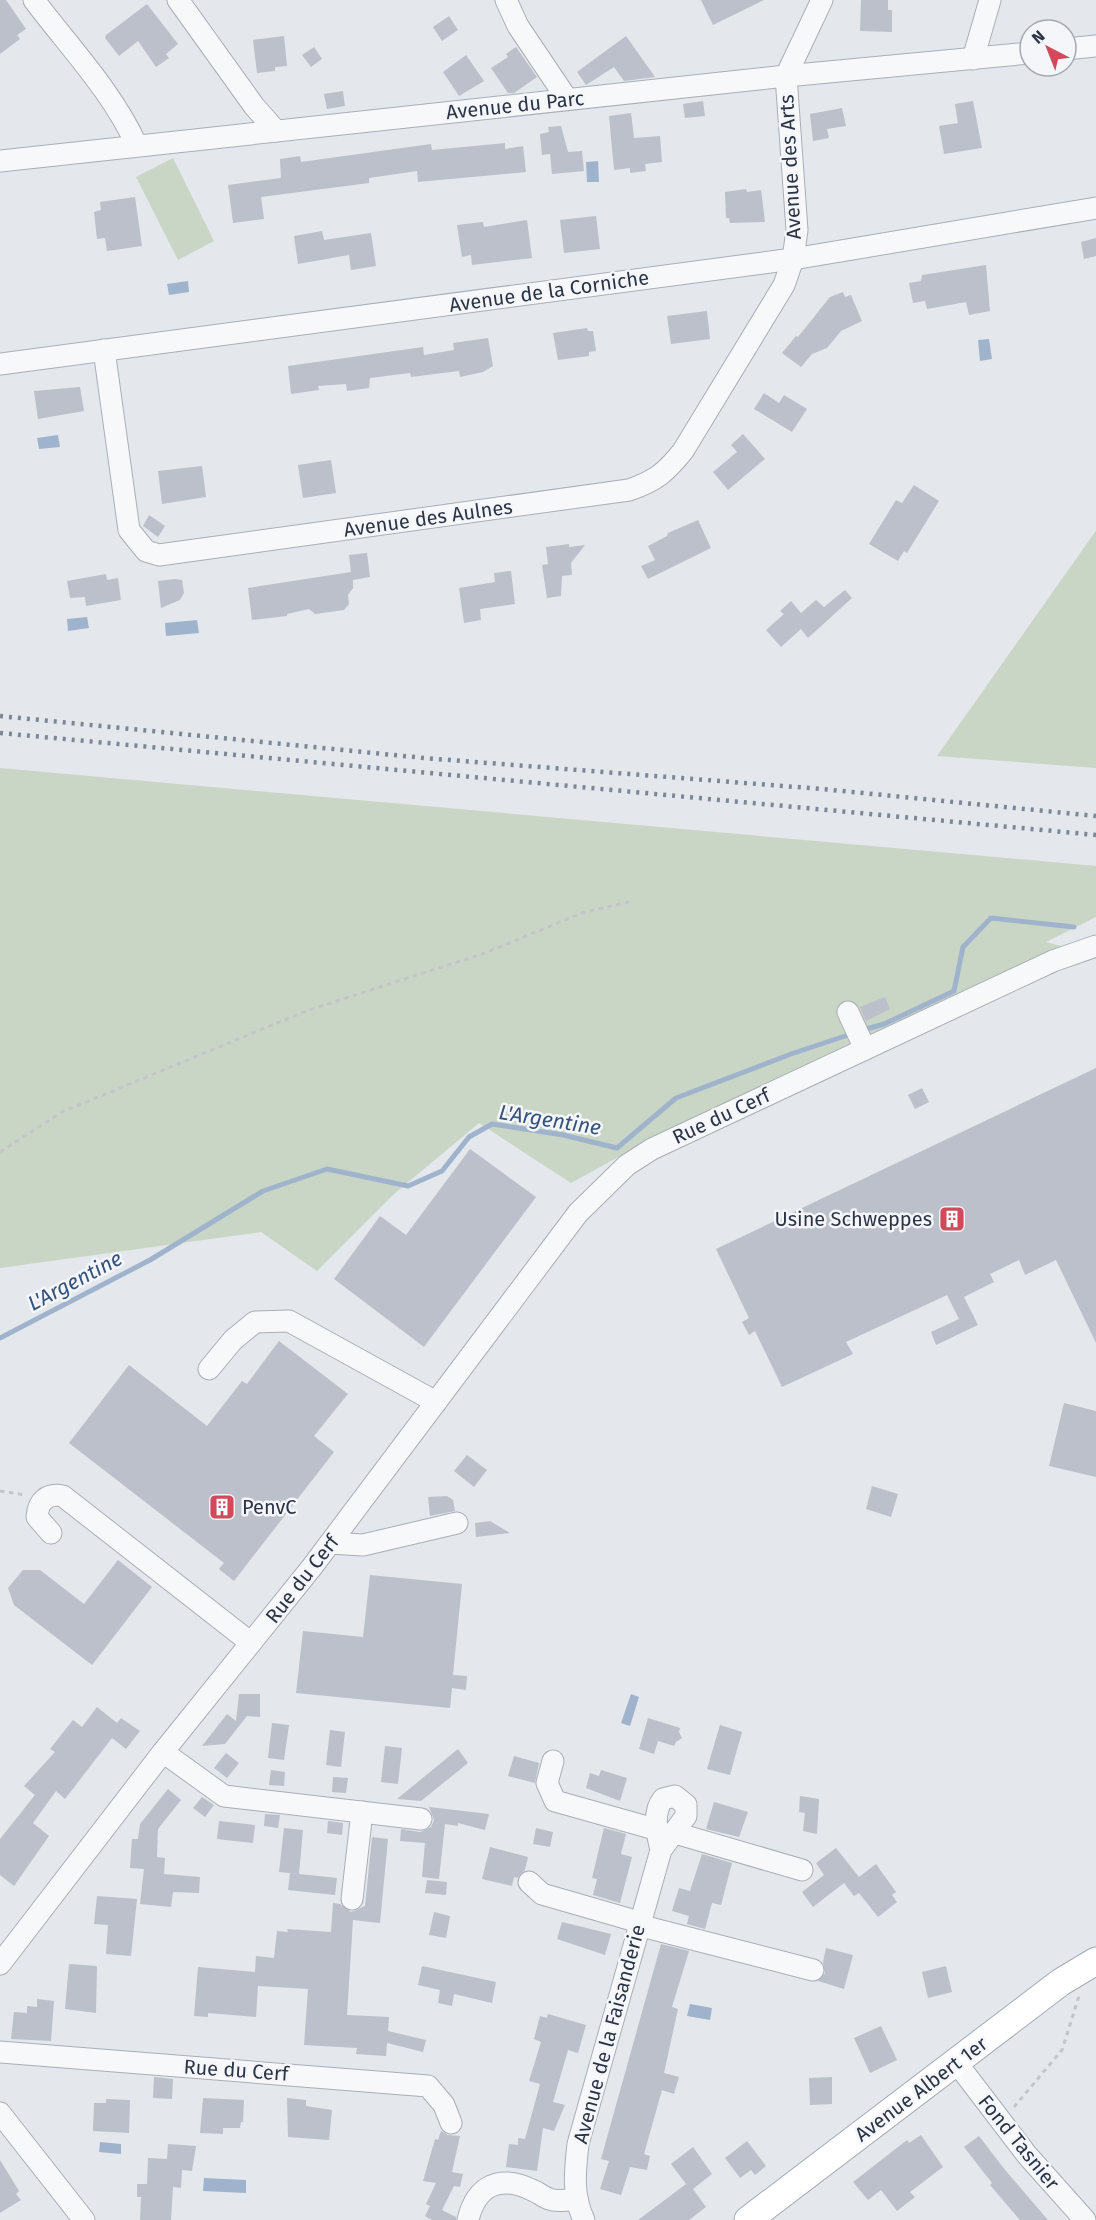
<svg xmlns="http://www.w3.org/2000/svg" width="1096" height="2220" font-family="'Fira Sans',sans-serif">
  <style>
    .green { fill: #c9d6c5 }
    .water { fill: #9fb4cc }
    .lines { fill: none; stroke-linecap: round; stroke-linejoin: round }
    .stream { stroke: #9fb4cc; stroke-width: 5 }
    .building { fill: #bbc0ca }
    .minor-casing { stroke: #a9aeb7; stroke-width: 23 }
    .major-casing { stroke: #a3abb8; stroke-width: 29 }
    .path { stroke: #c2c5cb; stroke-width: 3; stroke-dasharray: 4.5 4.5; stroke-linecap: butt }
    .minor { stroke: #f7f8fa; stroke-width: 21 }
    .major { stroke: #fff; stroke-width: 27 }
    .rail { stroke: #7d8696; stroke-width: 4.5; stroke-dasharray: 3 6; stroke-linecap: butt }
    .labels { text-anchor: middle; stroke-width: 5; stroke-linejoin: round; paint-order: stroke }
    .street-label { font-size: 20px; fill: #2b3445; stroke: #f4f6f9 }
    .poi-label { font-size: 20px; fill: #2b3445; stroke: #f4f6f9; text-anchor: end }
    .water-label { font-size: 21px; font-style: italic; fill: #34527a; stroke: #f4f6f9 }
  </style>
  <rect width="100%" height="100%" fill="#e4e7ec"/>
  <g class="green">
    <path d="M173,158L214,241L178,260L136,177Z"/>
    <path d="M1096,531V768L937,756L1095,532Z"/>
    <path d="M0,768L1096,866V917L1046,942L1068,948L679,1130L669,1129L571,1183L479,1123L394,1194L317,1271L261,1232L0,1268Z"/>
  </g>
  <g class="water">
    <path d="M598,161L599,182H587L586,162Z"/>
    <path d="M188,281L189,292L169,295L167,284Z"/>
    <path d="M989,339L992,359L980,361L978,340Z"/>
    <path d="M58,435L60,447L39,449L37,438Z"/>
    <path d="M87,617L89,628L68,631L67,619Z"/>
    <path d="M197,620L199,633L166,636L165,623Z"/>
    <path d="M631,1694L639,1697L630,1726L621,1723Z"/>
    <path d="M690,2004L712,2008L710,2020L687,2016Z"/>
    <path d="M100,2142L121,2144V2154L99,2152Z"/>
    <path d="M204,2178L246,2180V2193L203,2191Z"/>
  </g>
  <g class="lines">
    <g class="stream">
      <path d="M863,1030L884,1024L954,991L963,947L991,918L1074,927"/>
      <path d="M0,1338L150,1260L263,1191L327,1169L408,1186L442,1171L469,1137L492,1124L563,1135L617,1148L676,1098L791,1054L854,1033"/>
    </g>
  </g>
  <g class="building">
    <path d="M0,0H6L26,29L17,35L20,39L0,54Z"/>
    <path d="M701,0H764L713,25Z"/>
    <path d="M861,0H888V10H892V32L860,31Z"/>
    <path d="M147,4L178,44L166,54L169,58L156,67L138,41L119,56L105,38L106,35Z"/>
    <path d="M449,16L458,30L442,41L433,27Z"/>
    <path d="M284,36L287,66L275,67V71L257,73L253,40Z"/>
    <path d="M626,36L655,77L624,81L614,67L586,85L577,72Z"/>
    <path d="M314,47L322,59L311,67L302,55Z"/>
    <path d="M516,47L537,77L514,93H508L491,68L508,57L506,54Z"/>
    <path d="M466,55L484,81L459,96L443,72Z"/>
    <path d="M343,91L345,106L327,109L324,94Z"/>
    <path d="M703,101L705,116L685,118L683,104Z"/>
    <path d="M973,101L982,148L944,154L939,126L958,123L955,104Z"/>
    <path d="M842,108L846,126L827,129L829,138L813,141L810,114Z"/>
    <path d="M631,113L634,138L660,136L662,162L645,164L646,171L630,173V168L614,170L609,116Z"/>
    <path d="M561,126L568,152L582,151L584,171L552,174L550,154L542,155L540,134L549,132L548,127Z"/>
    <path d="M505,143V149L523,146L526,172L418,182L417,171L369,178V183L261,197L264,219L233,223L228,185L281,178L280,159L300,156L301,162L431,144L432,150Z"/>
    <path d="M746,189L747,192L761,190L765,222L730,223L729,218H726L725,192Z"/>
    <path d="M135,197L142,246L107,251L105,238L97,239L94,212L101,210L100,202Z"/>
    <path d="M596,216L600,249L564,253L560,220Z"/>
    <path d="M527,220L532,258L472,265L471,255L462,257L457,225L483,222L484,227Z"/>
    <path d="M322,231L324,240L371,233L376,266L351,270L349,255L298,264L294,236Z"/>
    <path d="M1096,238V256L1084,259L1081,242Z"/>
    <path d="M986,265L990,311L969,315L966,302L927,309L925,301L913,303L909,283L921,281L922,275Z"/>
    <path d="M843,292L845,297L851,295L862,321L841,331L827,348L812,354L801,367L782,353L796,336L798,337L830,297Z"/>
    <path d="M707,311L710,339L671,344L667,316Z"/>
    <path d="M587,328L588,331H593L596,351L589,352V356L558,360L553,333Z"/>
    <path d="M488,338L493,366L483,372L460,377L459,371L411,377L410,373L370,378L369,388L347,391L346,384L318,386L319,390L291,394L288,366L423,347L424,355L454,350L453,343Z"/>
    <path d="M80,387L84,411L38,419L34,391Z"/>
    <path d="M764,393L779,403L784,395L807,409L792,432L754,409Z"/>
    <path d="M743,434L765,459L728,490L713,472L737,452L731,445Z"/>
    <path d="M331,460L336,493L303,498L298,465Z"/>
    <path d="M202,466L206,497L162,504L158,471Z"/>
    <path d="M914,485L939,501L907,553L904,551L898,561L869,544L896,500L902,503Z"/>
    <path d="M149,515L165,526L158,537L143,526Z"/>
    <path d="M698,520L711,548L648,579L641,566L655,560L648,546L667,536L668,533Z"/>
    <path d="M569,544V547L585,545L571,563L572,575L562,576L561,596L547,598L542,565L548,564L546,547Z"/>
    <path d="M367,553L370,577L353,580V588L348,595L349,604L344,610L315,614L309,609L287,614V616L252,620L248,588L351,572L349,555Z"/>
    <path d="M511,571L515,604L480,609L481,620L464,623L459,588L495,582L494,573Z"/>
    <path d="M106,574L107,580L118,578L121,600L86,606L85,597L70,598L67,581Z"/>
    <path d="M175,579L182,580L184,593L180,600L161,608L158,581Z"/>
    <path d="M845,590L852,598L808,638L801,629L781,647L766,630L784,614L780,611L791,601L801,613L816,600L824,607Z"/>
    <path d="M885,997L890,1009L866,1021L860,1007Z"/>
    <path d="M1096,1068V1343L1056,1260L1025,1275L1019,1260L990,1274L994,1282L964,1297L978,1325L936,1345L931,1332L959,1319L947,1295L846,1342L853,1354L782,1387L755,1331L749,1335L742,1322L749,1318L716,1249Z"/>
    <path d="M922,1088L929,1102L915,1109L908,1095Z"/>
    <path d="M470,1149L536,1197L424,1347L334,1279L380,1216L406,1235Z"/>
    <path d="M279,1341L348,1394L314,1436L334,1452L234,1581L219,1569L224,1563L69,1443L129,1365L207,1426L242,1381L247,1384Z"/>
    <path d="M1064,1403L1096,1411V1477L1049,1466Z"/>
    <path d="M467,1455L487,1470L474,1487L454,1471Z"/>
    <path d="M872,1486L898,1494L891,1517L866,1509Z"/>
    <path d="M447,1496L453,1500L455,1511L430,1516L428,1497Z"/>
    <path d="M490,1521L510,1533L476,1537L475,1523Z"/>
    <path d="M118,1560L152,1587L92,1665L14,1605L8,1588L23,1570H40L84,1604Z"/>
    <path d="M370,1575L462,1584L453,1675L467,1676L466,1690L452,1688L450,1708L296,1693L303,1631L363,1637Z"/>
    <path d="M239,1694H260V1717L247,1716L225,1744L202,1746L227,1714L236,1721Z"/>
    <path d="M97,1707L117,1723L121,1718L140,1731L126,1749L112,1738L65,1799L56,1791L33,1823L49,1836L14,1886L0,1875V1839L35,1795L24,1786L55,1752L50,1749L73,1720L82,1727Z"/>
    <path d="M648,1718L680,1728L679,1732L682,1738L676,1742L674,1746L658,1741L654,1754L639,1749Z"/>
    <path d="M272,1723L289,1725L284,1760L268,1758Z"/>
    <path d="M720,1725L742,1732L730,1775L707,1769Z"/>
    <path d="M330,1730L345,1732L341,1767L326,1765Z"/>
    <path d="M385,1746L402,1748L398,1784L381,1782Z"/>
    <path d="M458,1749L468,1763L421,1801L397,1799Z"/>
    <path d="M226,1753L239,1763L227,1778L214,1768Z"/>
    <path d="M514,1756L539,1763L535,1783L508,1776Z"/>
    <path d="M271,1770L285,1772L284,1786L269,1785Z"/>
    <path d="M601,1770L627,1778L620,1801L586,1788L590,1773L599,1776Z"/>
    <path d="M333,1777L348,1778L346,1793L332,1792Z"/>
    <path d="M168,1789L181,1800L158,1829L157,1857L165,1858L164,1874L200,1877L199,1893L173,1892L171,1907L140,1904L144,1869L130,1868L132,1839H138L140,1824Z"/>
    <path d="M800,1796L819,1799L817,1834L803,1831L805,1813L799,1812Z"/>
    <path d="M202,1797L214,1805L205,1817L193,1808Z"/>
    <path d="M714,1802L748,1812L739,1837L706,1829Z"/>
    <path d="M429,1807L489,1814L485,1830L458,1823V1826L445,1824L439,1879L422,1877L425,1843L400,1841L401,1829L420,1832L431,1827L434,1820Z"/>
    <path d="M265,1814L280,1815L278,1828L264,1826Z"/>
    <path d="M219,1821L255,1825L253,1843L217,1839Z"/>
    <path d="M328,1821L343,1823L342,1835L327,1833Z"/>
    <path d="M284,1828L303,1830L299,1874L279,1872Z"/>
    <path d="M536,1828L553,1832L550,1847L533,1844Z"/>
    <path d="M604,1828L626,1834L621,1854L632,1857L620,1903L593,1895L597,1879L592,1878Z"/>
    <path d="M372,1837L388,1839L380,1923L353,1920L347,2015L389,2017L388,2031L426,2040L423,2052L387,2043L386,2056L356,2054L357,2048L304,2045L308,1989L258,1986L256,2017L208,2013V2017L194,2016L198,1967L255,1972L256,1956L274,1958L277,1931L288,1932L287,1929L331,1932L333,1903L340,1904L351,1912L365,1906Z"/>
    <path d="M490,1847L528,1857L525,1870L517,1878L514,1877L512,1886L482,1879Z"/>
    <path d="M836,1848L859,1877L876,1864L896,1892L892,1895L897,1902L878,1917L859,1893L854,1896L844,1883L813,1907L802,1892L824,1875L816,1863Z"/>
    <path d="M702,1854L732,1863L721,1905L712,1903L705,1929L687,1924L689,1916L672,1911L679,1888L690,1891Z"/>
    <path d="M290,1873L337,1878L335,1895L288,1890Z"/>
    <path d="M427,1880L447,1882L446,1895L425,1893Z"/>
    <path d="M97,1896L137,1899L131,1956L106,1954L108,1925L94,1924Z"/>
    <path d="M434,1912L450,1916L446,1938L429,1935Z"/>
    <path d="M562,1922L611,1934L605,1955L557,1939Z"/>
    <path d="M661,1944L689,1951L672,2007L678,2009L664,2073L679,2077L674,2094L662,2090L644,2154L650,2156L647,2170L630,2167L621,2195L600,2189L609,2161L601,2159Z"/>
    <path d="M826,1948L853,1955L844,1989L818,1981L825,1973L823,1962Z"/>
    <path d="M69,1964L97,1966L96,2013L65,2009Z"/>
    <path d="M422,1966L496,1982L492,2003L454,1994L452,2006L438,2003L440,1990L418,1985Z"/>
    <path d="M946,1966L952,1992L928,1998L922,1972Z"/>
    <path d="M37,1999L54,2001L51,2041L11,2039L14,2012L27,2013V2006L37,2007Z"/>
    <path d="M548,2014L586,2025L578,2053L568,2050L553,2102L565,2105L554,2131L543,2128L537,2171L506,2167L509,2144L518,2145V2138L525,2139L540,2084L529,2081L541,2042L534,2039L540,2016L547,2018Z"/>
    <path d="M881,2026L897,2060L870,2073L854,2038Z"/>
    <path d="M154,2077L173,2079L172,2099L153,2098Z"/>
    <path d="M832,2077V2104L810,2105L809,2078Z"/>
    <path d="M203,2098L244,2100L243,2122H241L240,2128H223V2134L200,2133Z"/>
    <path d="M287,2098L306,2100V2106L332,2110L329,2140L288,2137Z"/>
    <path d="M106,2099L130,2100L129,2133L93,2131L94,2103H106Z"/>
    <path d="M441,2131L448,2135L460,2136L452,2172L463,2174L460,2187L454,2186L442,2210L456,2217V2220H432L425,2216L430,2206L426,2204L436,2183L423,2181L435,2139L438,2140Z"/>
    <path d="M921,2135L943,2167L910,2192L915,2197L897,2211L881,2190L868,2200L853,2182L907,2140L909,2143Z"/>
    <path d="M979,2136L1005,2170L1048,2220H1020L990,2185L992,2183L964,2147Z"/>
    <path d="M747,2141L766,2166L755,2175L751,2170L740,2178L725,2158Z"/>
    <path d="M168,2144L196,2146L192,2171L182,2170L181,2188L173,2187L171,2220H140L141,2197H137V2184H147L148,2158L167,2159Z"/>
    <path d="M693,2147L712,2174L693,2189L706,2207L689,2220H638L686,2184L671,2164Z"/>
    <path d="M0,2160L19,2191L16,2194L21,2200L0,2213Z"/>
  </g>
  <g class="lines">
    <defs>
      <g id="minor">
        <path d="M34,0C70,48 112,91 137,146"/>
        <path d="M178,0L254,106L276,131"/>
        <path d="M506,0L518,26L567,99"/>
        <path d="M1066,49L1096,46"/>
        <path d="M973,59L990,0"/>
        <path d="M0,161L786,76L1030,53"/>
        <path d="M104,350L129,530L146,551L159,555L629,490C656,481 666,472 683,451L784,285L793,259L797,230L786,76L822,0"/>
        <path d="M0,364L793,259L1096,208"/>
        <path d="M848,1012L865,1049"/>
        <path d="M209,1369L233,1340L255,1322L289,1321L436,1402"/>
        <path d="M51,1533L37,1517C38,1501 47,1493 63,1496L251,1643"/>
        <path d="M330,1543L363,1545L457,1523"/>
        <path d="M163,1752L224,1796L421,1819"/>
        <path d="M553,1761L547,1783L555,1801L658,1830"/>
        <path d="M675,1833L802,1870"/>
        <path d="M529,1882L542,1894L639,1922"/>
        <path d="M352,1899L362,1812"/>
        <path d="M638,1925L813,1970"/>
        <path d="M0,1964L163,1752L312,1567L578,1213L627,1165L652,1149L1053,961L1096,946"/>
        <path d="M0,2052L428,2086L444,2105L451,2123"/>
        <path d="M956,2062L1027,2155L1085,2220"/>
        <path d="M0,2113L84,2220"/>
        <path d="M468,2220C476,2186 499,2174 532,2190C538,2192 543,2197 549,2199C557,2202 568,2200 577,2199"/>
        <path d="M584,2220C572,2195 575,2171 578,2144L661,1850L686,1816V1805L675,1796L663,1799C652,1813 657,1834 661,1850"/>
      </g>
      <path id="major" d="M748,2220L1061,1982L1096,1961"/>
    </defs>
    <use href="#minor" class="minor-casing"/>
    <use href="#major" class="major-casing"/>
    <g class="path">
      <path d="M0,1152L62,1112L306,1011L485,953L582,913L632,901"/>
      <path d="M0,1491L26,1495"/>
      <path d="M1014,2107L1062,2050L1079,1996"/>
    </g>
    <use href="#minor" class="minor"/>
    <use href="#major" class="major"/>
    <g class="rail">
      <path d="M0,716L424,758L822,789L1096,816"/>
      <path d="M0,733L1096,835"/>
    </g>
  </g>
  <defs>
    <symbol id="building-square" viewBox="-11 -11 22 22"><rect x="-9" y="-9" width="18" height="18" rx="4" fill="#d1495b" stroke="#f4f6f9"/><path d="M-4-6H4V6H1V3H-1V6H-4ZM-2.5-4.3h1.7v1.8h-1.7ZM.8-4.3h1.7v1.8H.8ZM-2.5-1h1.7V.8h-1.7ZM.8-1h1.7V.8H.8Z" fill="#fff"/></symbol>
  </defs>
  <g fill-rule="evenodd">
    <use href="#building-square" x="937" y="1204" width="30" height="30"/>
    <use href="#building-square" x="207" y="1492" width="30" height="30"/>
  </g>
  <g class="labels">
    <g class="street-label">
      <text transform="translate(515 105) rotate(-6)" y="7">Avenue du Parc</text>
      <text transform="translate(790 167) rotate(-93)" y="7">Avenue des Arts</text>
      <text transform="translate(549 291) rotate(-8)" y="7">Avenue de la Corniche</text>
      <text transform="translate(428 518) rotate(-8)" y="7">Avenue des Aulnes</text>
      <text transform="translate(721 1116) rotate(-25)" y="7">Rue du Cerf</text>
      <text transform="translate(302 1579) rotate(-52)" y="7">Rue du Cerf</text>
      <text transform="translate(609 2034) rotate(-75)" y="7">Avenue de la Faisanderie</text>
      <text transform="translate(236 2070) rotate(4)" y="7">Rue du Cerf</text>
      <text transform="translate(921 2089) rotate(-37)" y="7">Avenue Albert 1er</text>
      <text transform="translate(1019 2142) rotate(51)" y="7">Fond Tasnier</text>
    </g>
    <g class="poi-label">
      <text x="932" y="1226">Usine Schweppes</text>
      <text x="242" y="1514" text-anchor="start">PenvC</text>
    </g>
    <g class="water-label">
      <text transform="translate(550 1120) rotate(9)" y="7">L'Argentine</text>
      <text transform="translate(75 1281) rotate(-28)" y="7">L'Argentine</text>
    </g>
  </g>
  <g transform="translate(1048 48) rotate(318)"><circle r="28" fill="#f4f6f9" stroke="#a4a8b1" stroke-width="1.5"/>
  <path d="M0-4.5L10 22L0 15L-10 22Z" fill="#d1495b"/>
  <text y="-9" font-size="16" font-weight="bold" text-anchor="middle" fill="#2b3445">N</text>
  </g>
</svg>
